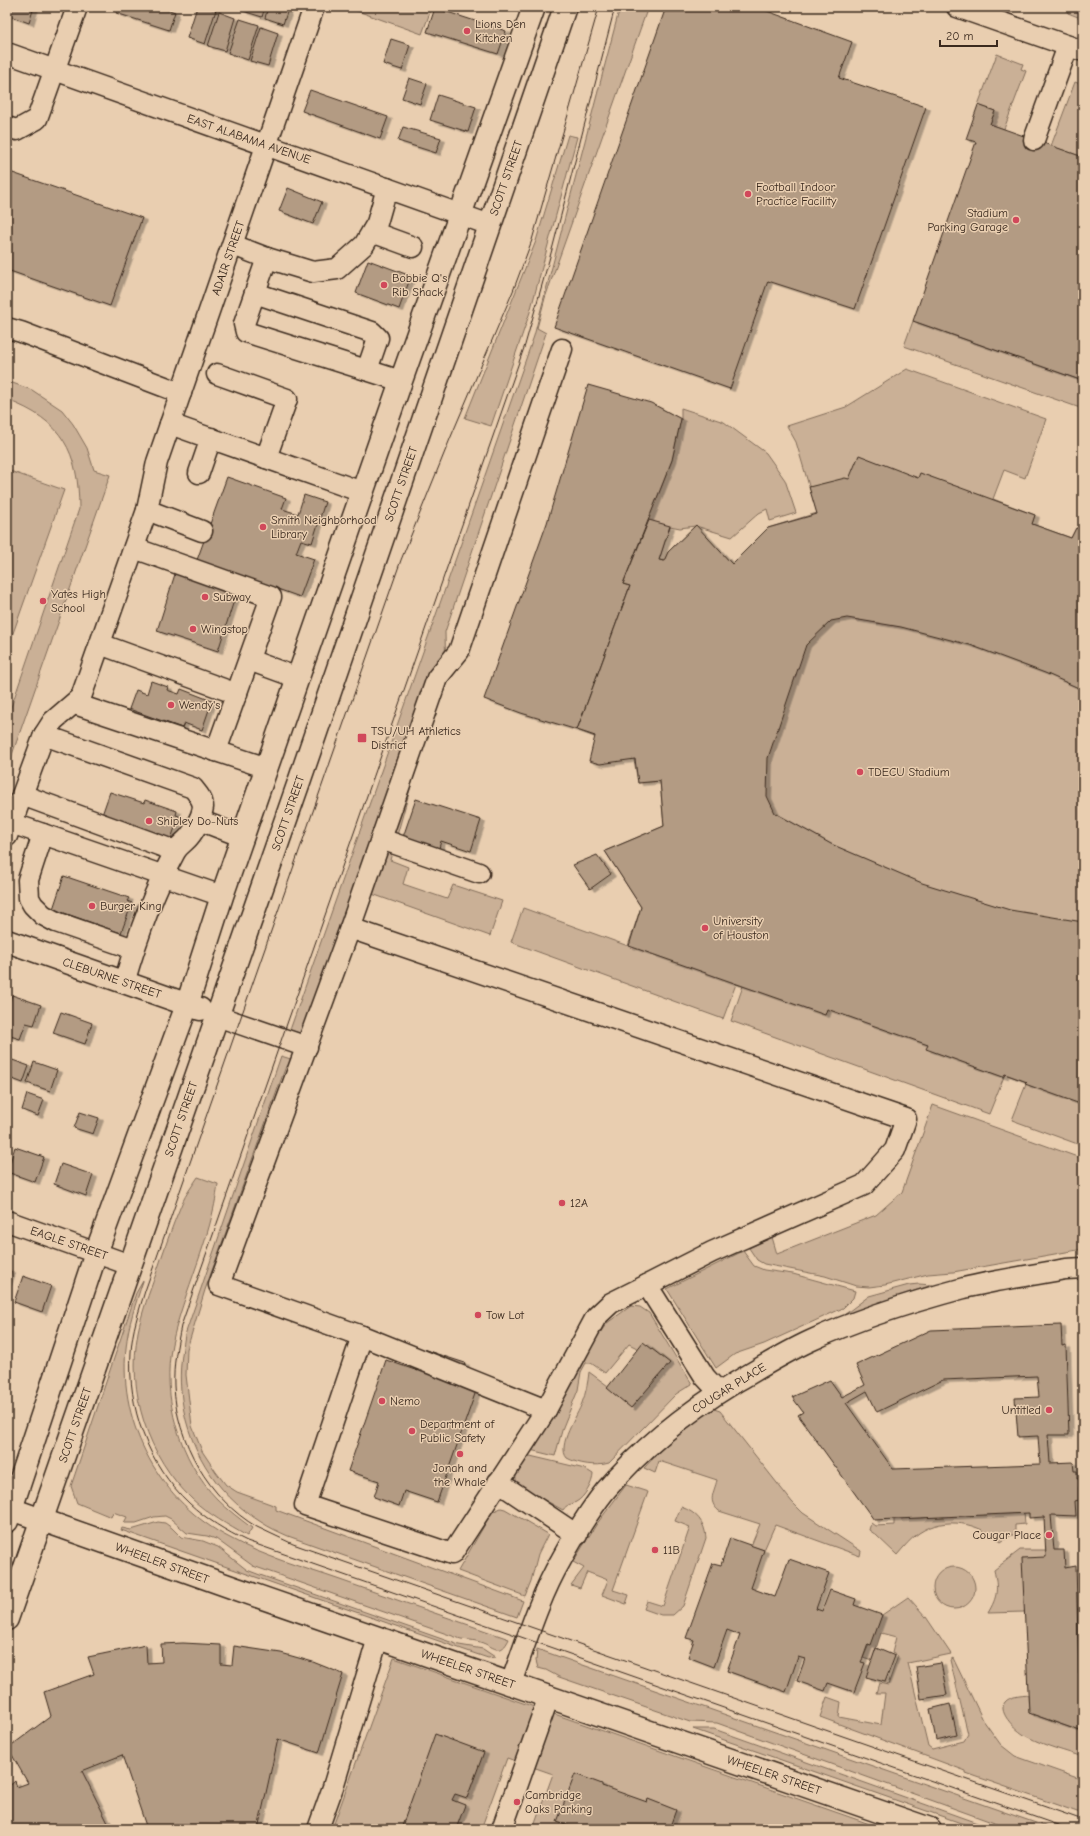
<svg xmlns="http://www.w3.org/2000/svg" width="1090" height="1836" font-family="'Comic Neue',sans-serif">
  <style>
    .green { fill: #cab096; stroke: #826d5a; fill-rule: evenodd }
    .building { fill: #b39b83; stroke: #3b2a1e; fill-rule: evenodd; filter: url(#shadow) }
    .lines { fill: none; stroke-linecap: round; stroke-linejoin: round }
    .minor-casing { stroke: #3b2a1e; stroke-width: 23 }
    .major-casing { stroke: #3b2a1e; stroke-width: 25 }
    .minor { stroke: #e9ceb0; stroke-width: 20 }
    .major { stroke: #e9ceb0; stroke-width: 22 }
    .tram { stroke: #3b2a1e; stroke-width: 1 }
    .poi-dot { fill: #d1495b; stroke: #e9ceb0; stroke-width: 1.5 }
    .labels { text-anchor: middle; stroke-width: 3; stroke-linejoin: round; paint-order: stroke }
    .poi-label { font-size: 12px; fill: #3b2a1e; stroke: #e9ceb0; text-anchor: start }
    .street-label { font-size: 12px; fill: #3b2a1e; stroke: #e9ceb0 }
  </style>
  <defs>
    <filter id="shadow"><feDropShadow dx="4.5" dy="2.5" stdDeviation="0" flood-color="#0004"/></filter>
  </defs>
  <rect width="100%" height="100%" fill="#e9ceb0"/>
  <filter id="ink" filterUnits="userSpaceOnUse"><feTurbulence type="fractalNoise" baseFrequency=".025" numOctaves="2"/><feDisplacementMap in="SourceGraphic" scale="8" xChannelSelector="R" yChannelSelector="G"/><feConvolveMatrix kernelMatrix="1 2 1 2 8 2 1 2 1" color-interpolation-filters="sRGB"/></filter>
  <g filter="url(#ink)">
    <g class="green">
      <path d="M346,7H432L422,34Z"/>
      <path d="M620,7H648L545,298L537,328L546,333L445,632L446,682L415,772L390,860L408,867L403,884L447,899L453,885L502,901L490,936L358,889L303,1034L290,1030L534,336Z"/>
      <path d="M1064,7H1083V19L1068,13Z"/>
      <path d="M997,54L1023,64L1021,69L1026,71L1004,129L990,124L995,111L978,105Z"/>
      <path d="M1075,82L1083,85V157L1051,146Z"/>
      <path d="M568,135L577,137L530,312L491,426L465,418L536,241Z"/>
      <path d="M913,321L1083,381V409L904,346Z"/>
      <path d="M907,369L1046,419L1025,478L1004,470L993,499L1035,515L1032,524L1071,538L1076,528L1083,530V1146L1012,1120L1027,1082L1005,1074L989,1114L731,1021L743,986L736,984L723,1019L511,942L523,908L628,946L641,907L605,851L664,826L660,781L638,783L634,759L595,737L577,730L623,584L672,460L681,419V408L724,422L766,453L785,480L796,513L770,521L767,509L759,513L732,537L696,526L732,564L768,528L817,513L796,442L787,426L846,407ZM670,526L680,528L695,526L668,552L664,561L659,560Z"/>
      <path d="M7,381L32,390L62,410L73,424L87,448L94,470L110,475L7,769V719L79,509C79,452 62,420 7,400Z"/>
      <path d="M7,470L64,490L7,650Z"/>
      <path d="M281,1056L294,1060L291,1067L286,1066L205,1290L187,1349L186,1375L192,1426L202,1451L216,1472L226,1485L237,1492L276,1506V1510L523,1601L517,1617L288,1536C279,1532 270,1528 261,1522C215,1494 185,1444 181,1390C179,1371 182,1353 185,1335Z"/>
      <path d="M933,1105L1083,1159V1249L953,1272L928,1274L885,1285L869,1287L856,1286L825,1276L764,1264L757,1260L749,1248L772,1237L777,1254L876,1215L902,1192Z"/>
      <path d="M198,1177L218,1184C211,1240 184,1290 172,1344C161,1397 180,1461 217,1499C228,1510 240,1519 252,1528L247,1536C228,1525 208,1514 192,1499C147,1456 127,1392 138,1332C142,1312 149,1293 156,1274C164,1250 172,1226 182,1203C186,1194 192,1186 198,1177Z"/>
      <path d="M743,1251L754,1266L764,1270L793,1274L855,1291L853,1298L843,1308L764,1344L735,1354L716,1368L667,1289Z"/>
      <path d="M143,1281C136,1303 128,1325 126,1348C118,1425 161,1503 230,1538C264,1557 303,1567 340,1580C396,1600 453,1619 509,1639C501,1656 495,1648 483,1643C476,1640 468,1640 461,1639L253,1566L216,1539L207,1536L187,1533L171,1519L165,1516L154,1517L136,1523H124L127,1517L113,1512L111,1517L77,1503L71,1486L136,1293Z"/>
      <path d="M919,1284L932,1285L844,1315L869,1296L909,1285Z"/>
      <path d="M631,1306L640,1307L649,1313L692,1384L676,1394L609,1463C596,1467 578,1464 567,1458C556,1446 578,1415 582,1403C586,1393 588,1382 589,1372L634,1405L665,1362L629,1344L605,1373L591,1363H586L581,1372L578,1390L563,1427L555,1456L530,1450L584,1355L607,1323Z"/>
      <path d="M714,1409L720,1411L724,1416L792,1502L803,1513L861,1551L860,1556L775,1525L764,1550L751,1546L760,1524L719,1511C707,1501 714,1493 717,1480L659,1461L655,1473L644,1468C659,1452 693,1414 714,1409Z"/>
      <path d="M526,1455L585,1469L593,1474C593,1483 584,1498 576,1502C570,1505 567,1504 563,1510L519,1486C511,1475 520,1465 526,1455Z"/>
      <path d="M626,1485L648,1492L613,1590L629,1595L626,1604L602,1595L608,1580L587,1572L580,1588L571,1585L584,1568L573,1562L596,1525Z"/>
      <path d="M681,1507C696,1512 705,1522 706,1538L683,1606L673,1615H661L644,1609L647,1601L663,1606L690,1527L675,1521Z"/>
      <path d="M501,1508L505,1509L548,1534L538,1554L531,1581L525,1596L458,1571L492,1512Z"/>
      <path d="M1024,1513L1025,1524L1015,1525V1535H1011L1001,1542C978,1523 946,1515 919,1533C910,1539 904,1547 897,1555L876,1535L869,1530L871,1523L875,1526L894,1525V1519Z"/>
      <path d="M158,1522L165,1523L172,1528L181,1537L203,1541L218,1547L247,1570L260,1575L459,1645L483,1649L495,1657L488,1658L476,1654L121,1530L122,1528L131,1530Z"/>
      <path d="M1020,1550H1046V1557L1024,1612L988,1613C998,1596 998,1589 994,1570Z"/>
      <circle cx="954" cy="1588" r="21"/>
      <path d="M908,1597L926,1617L951,1654L908,1663L928,1746L932,1749L964,1741L968,1734L950,1660L953,1658L983,1720L1001,1745L1015,1756L1083,1780V1814L966,1773V1771L820,1717L827,1697L841,1702L839,1717L881,1725L885,1693H876L879,1683L888,1685L898,1656L892,1653L896,1637L881,1633L872,1661L863,1658L882,1615Z"/>
      <path d="M537,1649L1053,1829H1011L717,1723L690,1722L559,1677L546,1670L538,1668L536,1661Z"/>
      <path d="M394,1658L884,1829H533L553,1774L507,1758L481,1829H332Z"/>
      <path d="M1028,1695L1029,1713L1083,1732V1757C1065,1751 1045,1746 1028,1737C1019,1733 996,1713 1005,1702C1010,1696 1021,1696 1028,1695Z"/>
      <path d="M693,1729H714L994,1829H978Z"/>
    </g>
    <g class="building">
      <path d="M7,7H34L29,23L7,15Z"/>
      <path d="M118,7H161L175,12L169,30L116,13Z"/>
      <path d="M197,7H205L216,10L205,44L187,38Z"/>
      <path d="M245,7H265L262,17L243,11Z"/>
      <path d="M268,7H289L283,24L265,18Z"/>
      <path d="M666,7H756L852,42L839,78L926,107L855,309L768,281L730,389L554,327Z"/>
      <path d="M435,8L506,31L498,54L427,32Z"/>
      <path d="M219,12L235,18L225,51L208,46Z"/>
      <path d="M240,19L259,25L248,60L228,53Z"/>
      <path d="M261,27L278,33L268,66L250,61Z"/>
      <path d="M391,39L410,45L402,70L383,64Z"/>
      <path d="M409,78L427,84L420,104L402,98Z"/>
      <path d="M310,90L388,117L380,139L302,111Z"/>
      <path d="M438,95L476,107L468,132L430,120Z"/>
      <path d="M978,105L995,111L990,124L1083,157V381L913,321L976,142L966,139Z"/>
      <path d="M403,127L441,138L436,153L398,141Z"/>
      <path d="M7,171L142,218L110,306L7,270Z"/>
      <path d="M288,188L322,202L313,224L279,211Z"/>
      <path d="M368,260L411,276L399,309L356,293Z"/>
      <path d="M588,385L651,403L681,419L672,460L623,584L630,586L577,730L521,713L484,699L547,523Z"/>
      <path d="M859,455L918,478L920,473L1035,515L1032,524L1071,538L1076,528L1083,530V690L1045,673L970,645L901,627L847,618L831,621L806,645L768,758L767,796L775,813L831,844L922,883L1010,910L1083,922V1105L1025,1084L1027,1082L1005,1074L1003,1077L926,1049L928,1045L827,1009L825,1015L629,946L641,907L605,851L664,826L660,781L638,783L635,759L600,764L589,761L595,736L577,730L630,586L623,584L649,520L670,526L659,560L664,561L668,552L696,525L732,564L768,528L817,514L809,487L845,478L849,479Z"/>
      <path d="M227,477L286,498L282,509L298,514L304,495L325,502L312,543L301,540L296,553L314,559L300,597L197,560Z"/>
      <path d="M176,571L237,591L218,651L157,631Z"/>
      <path d="M151,681L168,687L167,690L179,694L181,689L212,701L202,730L184,723L182,728L129,709L136,690L147,694Z"/>
      <path d="M110,792L144,803L145,800L177,811L176,815L179,816L171,839L102,815Z"/>
      <path d="M416,799L481,820L471,851L441,841L439,848L403,837Z"/>
      <path d="M597,855L611,874L590,889L573,865Z"/>
      <path d="M64,876L129,898L127,901L132,903L121,933L53,909Z"/>
      <path d="M12,995L41,1005L34,1025L26,1023L20,1039L7,1035V1023L9,1017L7,1016V1008Z"/>
      <path d="M61,1012L92,1023L85,1044L53,1033Z"/>
      <path d="M7,1058L29,1066L23,1083L7,1077Z"/>
      <path d="M34,1062L57,1070L50,1091L27,1083Z"/>
      <path d="M27,1094L44,1100L38,1116L22,1110Z"/>
      <path d="M80,1112L99,1118L93,1134L74,1128Z"/>
      <path d="M15,1147L44,1157L35,1182L7,1172Z"/>
      <path d="M61,1164L93,1175L86,1196L54,1184Z"/>
      <path d="M7,1269L11,1271L7,1283Z"/>
      <path d="M23,1276L51,1286L42,1312L14,1302Z"/>
      <path d="M1061,1325L1062,1346L1066,1345L1069,1435H1048L1050,1463L1073,1462L1074,1471H1077V1479L1083,1478V1486L1079,1487V1500L1075,1501L1076,1516L1051,1515L1054,1550H1064L1065,1568L1076,1566L1079,1674L1083,1676V1732L1029,1713L1022,1558L1046,1557L1044,1517L1029,1518V1513L874,1520L798,1415L803,1412L792,1397L830,1380L842,1397L865,1385L856,1365L931,1330ZM1037,1376L1039,1397L1015,1398L1018,1437L1038,1436L1040,1464L893,1469L846,1403L867,1391L877,1412L943,1380Z"/>
      <path d="M643,1342L670,1363L631,1408L607,1388Z"/>
      <path d="M425,1350L465,1363L458,1384L476,1391L437,1502L404,1491L399,1506L374,1497L379,1481L348,1471L386,1360L418,1371Z"/>
      <path d="M730,1538L764,1550L751,1588L775,1597L789,1559L829,1573L816,1609L822,1611L830,1590L856,1599L854,1605L882,1615L871,1645L868,1644L863,1658L861,1662L865,1663L854,1692L828,1683L825,1691L797,1681L805,1659L798,1657L786,1692L727,1671L740,1635L727,1630L714,1667L688,1657L694,1640L686,1638L713,1563L721,1565Z"/>
      <path d="M183,1643L221,1645V1664L232,1665L234,1646L281,1653L313,1662L343,1674L319,1753L278,1739L258,1829H147L122,1755L82,1771L111,1829H7V1788L15,1781L17,1787L28,1783L8,1748L51,1716L44,1692L94,1674L88,1657L146,1645L147,1663L162,1662L161,1644Z"/>
      <path d="M876,1648L895,1656L885,1682L866,1677Z"/>
      <path d="M941,1663L947,1695L921,1699L916,1667Z"/>
      <path d="M950,1704L957,1735L936,1740L930,1709Z"/>
      <path d="M435,1734L484,1752L467,1798L455,1794L452,1800L465,1805L456,1829H401Z"/>
      <path d="M575,1774L602,1784V1786L647,1802L648,1799L676,1810L669,1829H615L609,1826L608,1829H577L557,1822Z"/>
      <path d="M712,1824L727,1829H710Z"/>
    </g>
    <g class="lines">
      <defs>
        <g id="minor">
          <path d="M957,7L1083,51"/>
          <path d="M7,53L490,225"/>
          <path d="M7,127L17,130L37,119L77,7"/>
          <path d="M1034,140L1068,46"/>
          <path d="M372,232L413,247"/>
          <path d="M233,245L267,258L244,324L246,332L401,381"/>
          <path d="M267,258L313,272L337,269L364,245L377,223L387,188"/>
          <path d="M255,293L372,332L378,338L367,370"/>
          <path d="M7,328L21,332L181,393"/>
          <path d="M217,374L287,399L266,458"/>
          <path d="M170,424L362,492"/>
          <path d="M199,473L211,438"/>
          <path d="M147,510L202,531"/>
          <path d="M134,548L271,597L216,751"/>
          <path d="M100,644L237,694"/>
          <path d="M249,660L298,678"/>
          <path d="M75,704L267,768"/>
          <path d="M44,735L53,721L81,697L147,510L157,462L314,7"/>
          <path d="M22,795L175,851"/>
          <path d="M199,820L243,837"/>
          <path d="M11,823L222,896"/>
          <path d="M43,834L28,880L29,898L33,905L43,915L56,922L134,949"/>
          <path d="M7,836L44,735L193,788C197,793 203,799 203,807C202,816 195,830 189,837C185,842 178,846 175,852C152,894 137,938 124,983"/>
          <path d="M381,839L479,873"/>
          <path d="M350,928L437,678L459,651L562,349"/>
          <path d="M217,1016L307,1047"/>
          <path d="M7,1221L130,1265"/>
          <path d="M362,1336L305,1505L452,1554L546,1410L596,1317L611,1303L647,1285"/>
          <path d="M546,1410L362,1336L219,1285L350,928L906,1119L895,1150L864,1185L712,1252L647,1285L705,1377L719,1392"/>
          <path d="M498,1482L577,1535"/>
          <path d="M511,1683C526,1642 539,1598 561,1560C573,1538 590,1510 605,1491C642,1447 687,1412 736,1382C760,1368 784,1353 810,1341C859,1318 912,1302 964,1288C997,1280 1032,1275 1066,1269L1083,1268"/>
          <path d="M318,1829L333,1787L378,1638"/>
          <path d="M502,1829L549,1696"/>
        </g>
        <g id="major">
          <path d="M7,941L200,1009"/>
          <path d="M11,1509L234,1588L930,1829"/>
          <path d="M7,1521L96,1253L187,1005L222,896L401,381L534,7"/>
          <path d="M7,1619L300,779L565,7"/>
        </g>
      </defs>
      <use href="#minor" class="minor-casing"/>
      <use href="#major" class="major-casing"/>
      <use href="#minor" class="minor"/>
      <use href="#major" class="major"/>
      <g class="tram">
        <path d="M599,7L532,240L513,291L450,439L401,560L145,1291C139,1311 132,1331 131,1352C127,1407 148,1465 189,1503C206,1519 226,1531 247,1541L1069,1829"/>
        <path d="M615,7L553,246L525,345L181,1326C177,1346 173,1365 174,1386C176,1441 209,1499 257,1527C269,1533 281,1538 293,1544L1083,1820"/>
      </g>
    </g>
  </g>
  <g class="poi-dot">
    <circle cx="467" cy="31" r="4"/>
    <circle cx="748" cy="194" r="4"/>
    <circle cx="1016" cy="220" r="4"/>
    <circle cx="384" cy="285" r="4"/>
    <circle cx="263" cy="527" r="4"/>
    <circle cx="205" cy="597" r="4"/>
    <circle cx="43" cy="601" r="4"/>
    <circle cx="193" cy="629" r="4"/>
    <circle cx="171" cy="705" r="4"/>
    <rect x="357" y="733" width="10" height="10" rx="2"/>
    <circle cx="860" cy="772" r="4"/>
    <circle cx="149" cy="821" r="4"/>
    <circle cx="92" cy="906" r="4"/>
    <circle cx="705" cy="928" r="4"/>
    <circle cx="562" cy="1203" r="4"/>
    <circle cx="478" cy="1315" r="4"/>
    <circle cx="382" cy="1401" r="4"/>
    <circle cx="1049" cy="1410" r="4"/>
    <circle cx="412" cy="1431" r="4"/>
    <circle cx="460" cy="1454" r="4"/>
    <circle cx="1049" cy="1535" r="4"/>
    <circle cx="655" cy="1550" r="4"/>
    <circle cx="517" cy="1802" r="4"/>
  </g>
  <g class="labels">
    <g class="poi-label">
      <text x="475" y="28">Lions Den<tspan x="475" dy="14">Kitchen</tspan></text>
      <text x="756" y="191">Football Indoor<tspan x="756" dy="14">Practice Facility</tspan></text>
      <text x="1008" y="217" text-anchor="end">Stadium<tspan x="1008" dy="14">Parking Garage</tspan></text>
      <text x="392" y="282">Bobbie Q's<tspan x="392" dy="14">Rib Shack</tspan></text>
      <text x="271" y="524">Smith Neighborhood<tspan x="271" dy="14">Library</tspan></text>
      <text x="51" y="598">Yates High<tspan x="51" dy="14">School</tspan></text>
      <text x="213" y="601">Subway</text>
      <text x="201" y="633">Wingstop</text>
      <text x="179" y="709">Wendy's</text>
      <text x="371" y="735">TSU/UH Athletics<tspan x="371" dy="14">District</tspan></text>
      <text x="868" y="776">TDECU Stadium</text>
      <text x="157" y="825">Shipley Do-Nuts</text>
      <text x="100" y="910">Burger King</text>
      <text x="713" y="925">University<tspan x="713" dy="14">of Houston</tspan></text>
      <text x="570" y="1207">12A</text>
      <text x="486" y="1319">Tow Lot</text>
      <text x="390" y="1405">Nemo</text>
      <text x="1041" y="1414" text-anchor="end">Untitled</text>
      <text x="420" y="1428">Department of<tspan x="420" dy="14">Public Safety</tspan></text>
      <text x="460" y="1472" text-anchor="middle">Jonah and<tspan x="460" dy="14">the Whale</tspan></text>
      <text x="1041" y="1539" text-anchor="end">Cougar Place</text>
      <text x="663" y="1554">11B</text>
      <text x="525" y="1799">Cambridge<tspan x="525" dy="14">Oaks Parking</tspan></text>
    </g>
    <g class="street-label">
      <text transform="translate(249 139) rotate(19)" y="4">EAST ALABAMA AVENUE</text>
      <text transform="translate(506 178) rotate(-71)" y="4">SCOTT STREET</text>
      <text transform="translate(228 258) rotate(-71)" y="4">ADAIR STREET</text>
      <text transform="translate(401 484) rotate(-71)" y="4">SCOTT STREET</text>
      <text transform="translate(288 813) rotate(-71)" y="4">SCOTT STREET</text>
      <text transform="translate(112 978) rotate(19)" y="4">CLEBURNE STREET</text>
      <text transform="translate(181 1119) rotate(-71)" y="4">SCOTT STREET</text>
      <text transform="translate(69 1243) rotate(19)" y="4">EAGLE STREET</text>
      <text transform="translate(729 1388) rotate(-32)" y="4">COUGAR PLACE</text>
      <text transform="translate(75 1425) rotate(-71)" y="4">SCOTT STREET</text>
      <text transform="translate(162 1563) rotate(20)" y="4">WHEELER STREET</text>
      <text transform="translate(468 1669) rotate(19)" y="4">WHEELER STREET</text>
      <text transform="translate(774 1775) rotate(19)" y="4">WHEELER STREET</text>
    </g>
  </g>
  <rect width="1090" height="1836" fill="none" stroke="#e9ceb0" stroke-width="24"/>
  <rect x="12" y="12" width="1066" height="1812" fill="none" stroke="#3b2a1e" stroke-width="1.5" filter="url(#ink)"/>
  <path d="M940 40v6h57v-6" fill="none" stroke="#3b2a1e" stroke-width="2"/>
  <text x="946" y="40" font-size="12" fill="#3b2a1e" stroke="#e9ceb0" stroke-width="3" paint-order="stroke">20 m</text>
</svg>
